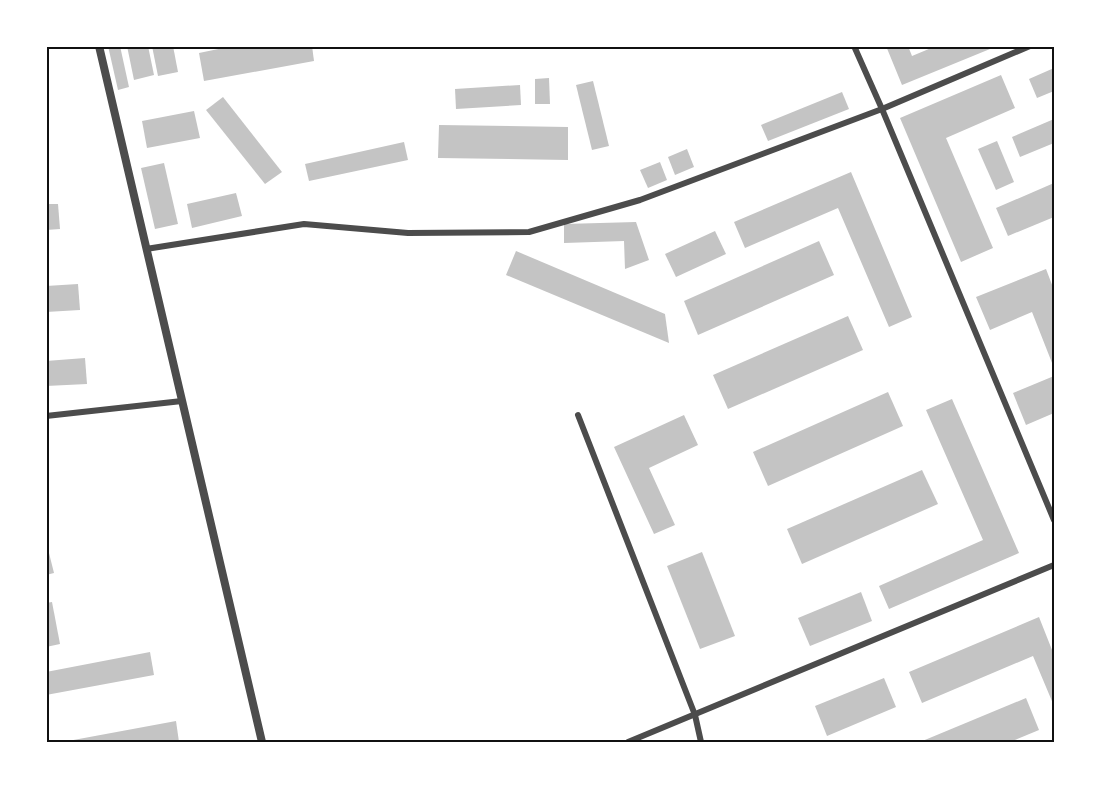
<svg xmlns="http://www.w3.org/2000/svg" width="1101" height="789" font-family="'DM Sans',sans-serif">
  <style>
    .building { fill: #c4c4c4 }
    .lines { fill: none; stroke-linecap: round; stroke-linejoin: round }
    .minor { stroke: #4c4c4c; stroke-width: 6 }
    .tertiary { stroke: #4c4c4c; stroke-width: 8 }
    .neatline { fill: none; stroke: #111; stroke-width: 2 }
  </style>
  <rect width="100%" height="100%" fill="#fff"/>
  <g class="building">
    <path d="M108,46H120L129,87L118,90Z"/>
    <path d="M127,46H148L154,75L134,80Z"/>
    <path d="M152,46H173L178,72L158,76Z"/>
    <path d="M233,46H312L314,61L204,81L199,53Z"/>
    <path d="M886,46H908L912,56L936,46H989L990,49L902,85Z"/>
    <path d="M1054,68V91L1037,98L1029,79Z"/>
    <path d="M1001,75L1015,108L946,138L993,248L961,262L900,118Z"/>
    <path d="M549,78L550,104H535V79Z"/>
    <path d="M593,81L609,146L592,150L576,85Z"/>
    <path d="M520,85L521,105L456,109L455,89Z"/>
    <path d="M842,92L849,109L768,141L761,125Z"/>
    <path d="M223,97L282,172L265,184L206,110Z"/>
    <path d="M194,111L200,138L147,148L142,121Z"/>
    <path d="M1054,119V143L1020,157L1012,137Z"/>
    <path d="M439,125L568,127V160L438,158Z"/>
    <path d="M997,141L1014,182L996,190L978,149Z"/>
    <path d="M404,142L408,160L309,181L305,164Z"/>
    <path d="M687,149L694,167L675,175L668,157Z"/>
    <path d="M660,162L667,180L648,188L640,170Z"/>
    <path d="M164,163L178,224L155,229L141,168Z"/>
    <path d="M851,172L912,317L889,327L838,208L745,248L734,222Z"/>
    <path d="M1054,183V217L1008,236L996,208Z"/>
    <path d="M236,193L242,216L192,228L187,204Z"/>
    <path d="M46,204H58L60,229L46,230Z"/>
    <path d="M636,222L649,260L625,269L624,241L564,243V224Z"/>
    <path d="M715,231L726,254L676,277L665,254Z"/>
    <path d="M819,241L834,275L698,335L684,301Z"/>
    <path d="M516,251L665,314L669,343L506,275Z"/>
    <path d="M1046,269L1054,290V368L1032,312L990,330L976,297Z"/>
    <path d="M78,284L80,310L46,312V286Z"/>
    <path d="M848,316L863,350L728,409L713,375Z"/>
    <path d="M85,358L87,384L46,386V361Z"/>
    <path d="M1054,376V413L1026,425L1013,393Z"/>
    <path d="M888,392L903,426L768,486L753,452Z"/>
    <path d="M952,399L1019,553L889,609L879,586L983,540L926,410Z"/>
    <path d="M684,415L698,445L649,468L675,525L654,534L614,447Z"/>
    <path d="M922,470L938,504L802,564L787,529Z"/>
    <path d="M46,541L54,573L46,575Z"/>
    <path d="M702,552L735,636L700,649L667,566Z"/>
    <path d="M861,592L872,621L810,646L798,618Z"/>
    <path d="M52,602L60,644L46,647V603Z"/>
    <path d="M1039,617L1054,655V706L1033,656L922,703L909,672Z"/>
    <path d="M150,652L154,675L46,695V672Z"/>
    <path d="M884,678L896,707L827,736L815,706Z"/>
    <path d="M1026,698L1039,730L1010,742H920Z"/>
    <path d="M176,721L179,742H68V741Z"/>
  </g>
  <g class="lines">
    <g class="minor">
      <path d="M854,46L882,109L1054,520"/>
      <path d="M146,249L304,224L408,233L529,232L640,200L882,109L1030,46"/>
      <path d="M578,415L695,715L701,742"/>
      <path d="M46,416L182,401"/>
      <path d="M628,742L1054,565"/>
    </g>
    <path class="tertiary" d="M99,46L262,742"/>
  </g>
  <rect width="1101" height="789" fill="none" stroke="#ffffff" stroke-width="96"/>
  <rect x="48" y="48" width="1005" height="693" class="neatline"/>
</svg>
